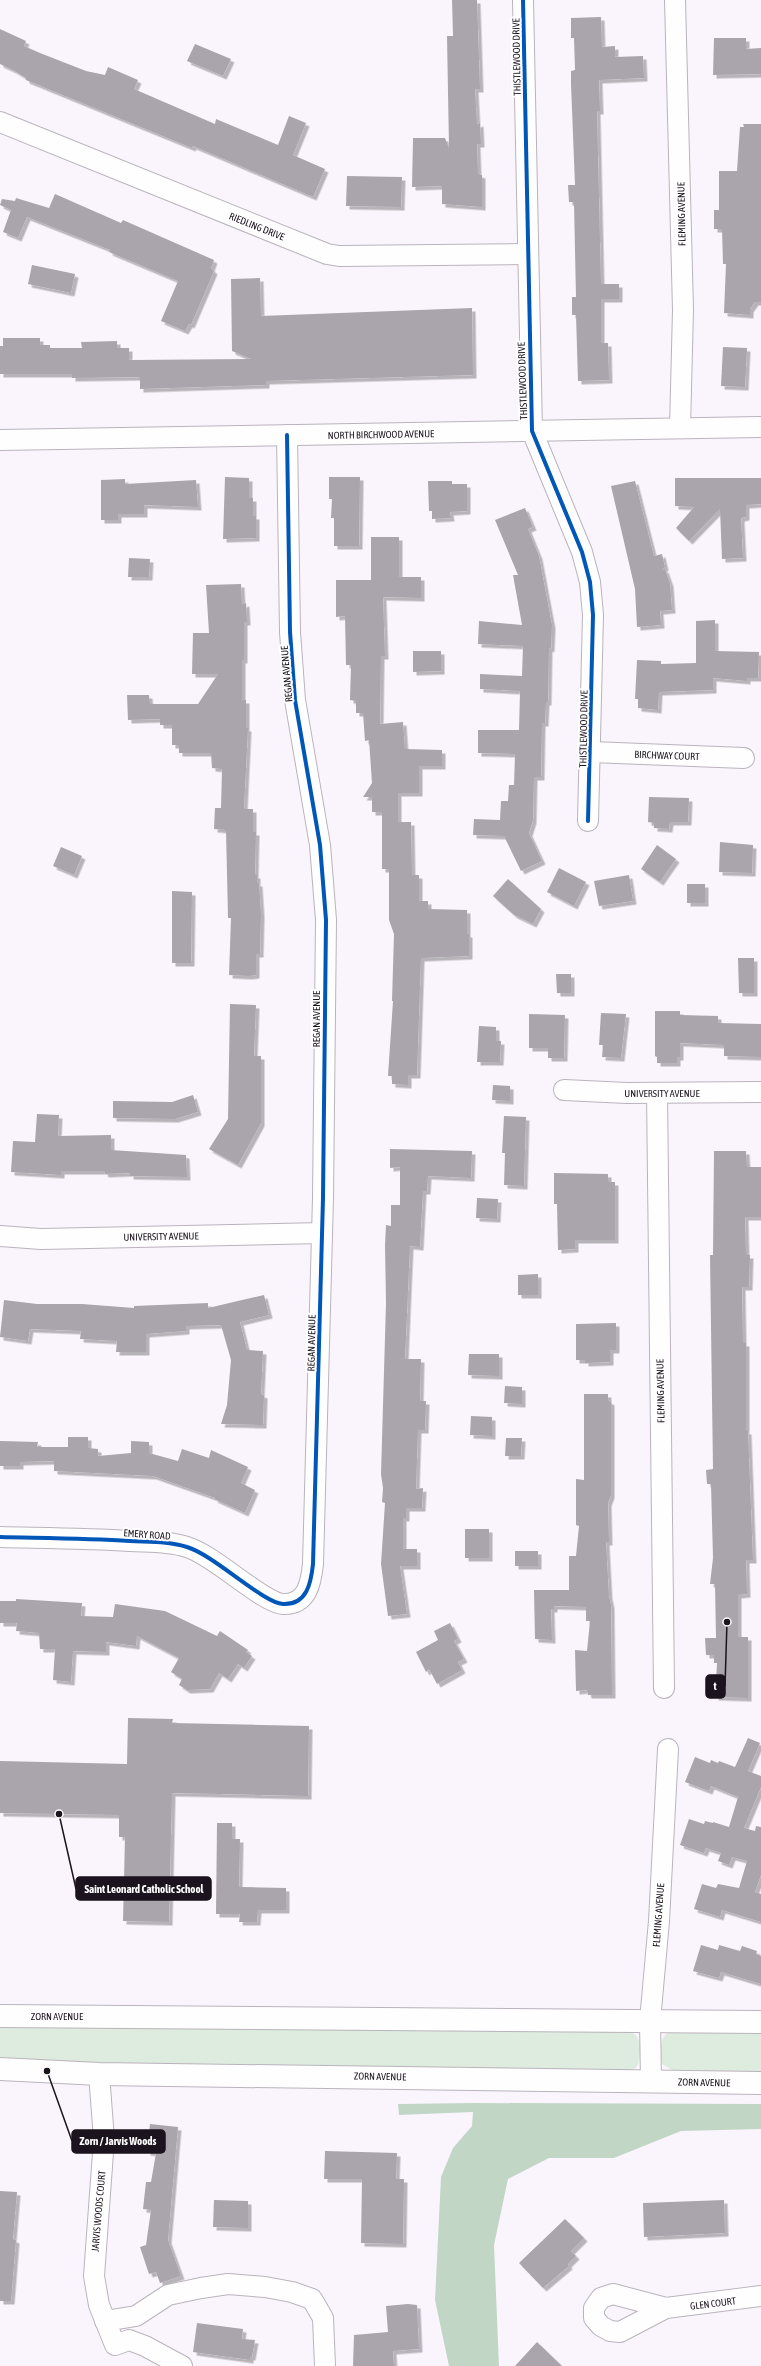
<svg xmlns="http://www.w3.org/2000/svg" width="761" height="2366" font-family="'Asap Condensed',sans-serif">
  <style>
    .green { fill: #ddecdf }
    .forest { fill: #c2d6c6 }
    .building { fill: #aaa4ac; filter: url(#shadow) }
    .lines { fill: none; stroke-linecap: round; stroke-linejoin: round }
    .minor-casing { stroke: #bab3bc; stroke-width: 22 }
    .major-casing { stroke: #bab3bc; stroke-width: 24 }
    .minor { stroke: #fefeff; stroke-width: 20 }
    .major { stroke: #fefeff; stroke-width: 22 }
    .cycleway-casing { stroke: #fff; stroke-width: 6 }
    .cycleway { stroke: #0057b8; stroke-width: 4 }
    .labels { text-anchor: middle; stroke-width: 4; stroke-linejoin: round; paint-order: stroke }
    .street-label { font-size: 10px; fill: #1b131d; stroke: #fff }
    .leader { fill: none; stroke: #1b131d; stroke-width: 1.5 }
    .callout-dot { fill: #1b131d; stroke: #fff; stroke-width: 1.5 }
    .callout { fill: #1b131d; stroke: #1b131d; stroke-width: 1.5 }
    .callout-label { font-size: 11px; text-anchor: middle; font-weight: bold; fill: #fff }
  </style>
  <defs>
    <filter id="shadow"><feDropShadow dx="3.5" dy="3.5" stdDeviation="0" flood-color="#0004"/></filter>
  </defs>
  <rect width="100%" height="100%" fill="#faf5fc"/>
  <g class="green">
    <path d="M0,2023L628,2030C643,2036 643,2055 636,2068L629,2071L0,2062Z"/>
    <path d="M669,2032L761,2033V2072L674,2071L662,2064C661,2052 658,2039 669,2032Z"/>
  </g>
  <path class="forest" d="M473,2103L761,2104V2129L681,2131L614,2158H549L508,2179L494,2245L499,2366H449L435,2300L441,2177L453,2148L472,2126L473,2112L399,2115L398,2104Z"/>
  <g class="building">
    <path d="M452,0H477L480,89H475L477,124L480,123L481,144H477L478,174L482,175V207L442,204V186L412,187L413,138H445L449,148L447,36H453Z"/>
    <path d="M601,17L602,47L615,46V57L643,56L644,78L599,80L600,111H597L601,284H619V299H601V343H608L609,380L578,381L576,315H572V297H576L574,202H569L568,185H575L571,84V71L575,70L574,38H571V18Z"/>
    <path d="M0,29L26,41L24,46L40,53L86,71L105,75L108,67L138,80L134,89L215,124L216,119L278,145L289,116L306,123L293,155L325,169L313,197L193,146L192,148L26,80V78L13,70L0,64Z"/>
    <path d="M714,38H746V49L761,48V74L713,75Z"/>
    <path d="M195,44L231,59L223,76L187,61Z"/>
    <path d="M743,124H761V302H755L750,309V315L724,313L726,264H723L722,229H714V210H719V171H737L740,127H744Z"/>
    <path d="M347,176L402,177L401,207L346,206Z"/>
    <path d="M55,194L121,223L123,220L214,260L211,268L214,271L191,325L189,324L185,331L161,321L178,281L109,252L110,250L27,217L18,238L3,232L11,210L0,205L2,199L15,201L16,198L49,208Z"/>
    <path d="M32,265L75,274L71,293L28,284Z"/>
    <path d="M260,278L261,316L472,308L473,375L266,381V385L140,389V377L72,378V374H0V346H3V338H40V345H50V348H82L81,342L117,341V348H129V360L251,359L232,351L231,279Z"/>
    <path d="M723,347L747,348L745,387L721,386Z"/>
    <path d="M225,477L249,478V498H253V516H256V538L223,539Z"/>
    <path d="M329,477H360L359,546H334V518H331L332,499H329Z"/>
    <path d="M675,478H761V504L746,505V517L741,518L743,558L722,559L720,509L689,541L676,528L694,507L675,506Z"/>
    <path d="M125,479V484L196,480L198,507L144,505V514H118V520H101V480Z"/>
    <path d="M428,481H452V484H467V511L450,512L451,518L432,519V511H429Z"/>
    <path d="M635,481L654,556L662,554L665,567L662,570L665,569L670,583L672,610L660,611L661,625L637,627L635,589L611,486Z"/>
    <path d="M525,508L533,527L528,529L539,556L552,625L551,649L549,648L548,702H546L545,723H542L541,777H534L533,820L529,833L542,861L521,871L504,836L473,835L474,819L500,820L501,801H508L509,785H514L515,754L478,753V730H519L520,691L480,689V674L522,676L523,646L478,644L479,621L522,625L513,575H518L495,520Z"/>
    <path d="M371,537H399V577H421V598L383,597L385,656H381L380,724L403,722L405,749L442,750V766H419V793H398V822H411L412,875H419V901H428V909L467,910V934H469V956L421,958L417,1075H408V1085L392,1084V1076H388L393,1001H392L394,934L389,920V869H382V812H372V797H363L372,783L369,740L365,741L363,713H356V701L350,700L351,665H346L345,616L336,617V580H371Z"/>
    <path d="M129,558L150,559L149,577H128Z"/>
    <path d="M241,584L242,604L246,603L247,622H244V660H242V700H246V728H248L244,809H253V832H256L255,875H257V883H259L261,914L260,954H256V975L249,976L229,975L231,918H228L226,830L214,829L215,808H221L222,769L212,768L211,753H179V745H172V725H160V719L128,720L127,695H149L150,704H198L218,674H192L193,633H209L206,585Z"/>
    <path d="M715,620V651L759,652L758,678H747V681L713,678V690L659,692L658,710L638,708V699H635L637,660L661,661V664L696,663V621Z"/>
    <path d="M413,651H441V671L413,672Z"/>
    <path d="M649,797L689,798L688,822H670L669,829L654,828V823L648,822Z"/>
    <path d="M720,842L753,845L752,873L719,872Z"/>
    <path d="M657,845L676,859L660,882L641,869Z"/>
    <path d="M61,847L82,856L74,875L53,866Z"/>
    <path d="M559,868L586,882L574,906L547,892Z"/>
    <path d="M629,875L633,901L599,906L594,881Z"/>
    <path d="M508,879L541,909L533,924L514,915L493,896Z"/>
    <rect x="687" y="884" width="18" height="19"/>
    <path d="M172,891L192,892L191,963H172Z"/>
    <path d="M738,958H754V993H739Z"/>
    <path d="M556,974H571V993H557Z"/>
    <path d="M230,1004L256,1005L254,1056H261V1123L238,1165L209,1149L228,1119Z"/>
    <path d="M655,1011H680V1015L718,1016V1023L761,1024V1057L724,1056V1045L680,1043V1057H677V1063H657V1057L655,1056Z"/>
    <path d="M601,1013L626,1014L621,1058L602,1057L603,1045H599Z"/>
    <path d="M529,1014L565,1015L564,1058H548V1048H529Z"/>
    <path d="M479,1026L496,1027V1041H501L500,1062H477Z"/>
    <path d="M493,1085L510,1086V1101L492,1100Z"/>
    <path d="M193,1095L198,1112L175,1119L113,1118V1101L172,1102Z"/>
    <path d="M37,1114L59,1115L58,1136L111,1135V1150L186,1155L187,1177L130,1176V1173L105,1174L104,1171H61V1175L11,1172L13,1141L35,1142Z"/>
    <path d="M504,1116L526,1117L524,1186L504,1185L505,1153H502Z"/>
    <path d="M390,1149L472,1151L471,1178L428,1176L427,1191H423L420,1247L410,1246L405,1359H421L420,1401H426L425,1430H418L416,1489L423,1488L422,1508H406V1518H403V1549H417V1566H400L407,1614L388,1616L381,1564L385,1503L382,1502L383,1488L381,1474L386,1303L385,1245L386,1225L391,1226V1205H400V1167L390,1168Z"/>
    <path d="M714,1151H746L747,1167H761V1217H745L746,1255H750L749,1287H742L743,1343H746V1431H748L753,1560H746L747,1594L738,1595V1637H748V1698L715,1697L717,1663H714V1655H706L705,1638H716L715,1584H710L713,1558L711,1484H707L706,1470L713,1469L710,1255H713Z"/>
    <path d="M554,1173L608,1174V1182H615V1240H575V1249L558,1250L557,1204H554Z"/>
    <path d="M477,1198L498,1199L497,1219L476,1218Z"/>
    <path d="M538,1274V1295H518V1275Z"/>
    <path d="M264,1295L269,1315L240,1322L247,1350L263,1351L261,1394L264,1395L263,1425L221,1424L227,1405L231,1360L221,1325L186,1326V1331L146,1334V1352H116L117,1341L80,1339L81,1331L30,1329L28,1341L0,1337L4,1300L37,1304H82L134,1308V1306L208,1303V1308Z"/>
    <path d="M616,1323V1350H610V1362L585,1363V1360H576V1324Z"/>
    <path d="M469,1354H499V1376L468,1375Z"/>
    <path d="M505,1386L522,1387V1404L504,1403Z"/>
    <path d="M584,1394H608V1400L611,1402V1495L608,1503L609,1542H606L609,1596L611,1605L612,1695H588L587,1690L576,1691L575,1650L587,1651L590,1621H586V1607L554,1606V1609H551L552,1640L535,1639L534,1590H569V1556H576L579,1526L576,1525V1479L584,1480Z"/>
    <path d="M471,1416L492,1417V1436L470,1435Z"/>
    <path d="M68,1437H88V1448L98,1449V1456L131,1453V1441L149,1442V1453L178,1461L182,1449L209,1458L211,1450L248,1467L241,1483L255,1490L245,1513L214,1499L215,1498L153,1476L54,1471V1461L20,1462V1466H0V1441L38,1442L37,1447H68Z"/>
    <path d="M506,1438H522L521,1456H505Z"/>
    <rect x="465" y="1529" width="24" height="29"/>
    <rect x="515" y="1551" width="23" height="15"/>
    <path d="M16,1599L82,1603L81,1616L113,1617L115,1604L165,1611L217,1636L220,1631L248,1650L246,1652L252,1656L244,1668L238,1664L228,1679L219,1673L210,1689L187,1690L179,1685L182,1679L171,1672L179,1658L137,1636L136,1646L106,1642V1652L73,1651L71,1682L53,1680L55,1649H40L39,1633L16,1631L17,1623H0V1601H16Z"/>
    <path d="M450,1623L458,1639L454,1641L464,1659L458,1662L462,1670L437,1684L429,1669L426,1672L416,1652L438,1640L434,1631Z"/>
    <path d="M128,1718L173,1719L172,1723L309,1726L308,1796L172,1793L169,1922L123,1921L125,1837H119V1815L0,1813V1761L127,1764Z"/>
    <path d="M748,1738L760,1743L748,1771L761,1776V1787L744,1828L755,1831L756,1826L761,1827V1875L755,1892L761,1894V1922L722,1910L720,1917L694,1909L702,1884L716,1888L718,1884L739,1888L747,1861L732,1857L729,1865L718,1861L721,1853L706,1848L704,1853L680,1845L689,1819L704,1824L705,1821L713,1823V1822L729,1827L738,1797L711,1786L709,1791L685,1782L695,1757L710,1763L711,1760L718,1763L719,1761L735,1767Z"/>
    <path d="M217,1823H232V1839H240L239,1887L286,1888V1910H258L257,1922H239L240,1914H216Z"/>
    <path d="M701,1945L718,1950L719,1945L740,1951L742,1946L757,1951L756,1954L761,1956V1984L721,1972L719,1978L693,1971Z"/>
    <path d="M150,2124L178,2127L168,2240L181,2276L160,2283L156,2272L149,2274L140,2247L146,2245L151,2210L143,2209L146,2182H151L156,2153L147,2152Z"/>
    <path d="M325,2151L397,2153L396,2179H404L403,2244L361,2243L362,2179H324Z"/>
    <path d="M0,2191L17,2192L13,2239L16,2240L11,2301H0Z"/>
    <path d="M214,2200L248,2201V2228L213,2227Z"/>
    <path d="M724,2200L725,2233L644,2237L643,2203Z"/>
    <path d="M565,2219L584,2238L571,2251L576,2256L568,2264L569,2266L543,2288L519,2263Z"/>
    <path d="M408,2304L417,2305L419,2349L393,2351L394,2366H353L354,2335L388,2332L386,2306Z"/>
    <path d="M197,2323L243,2329L242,2339L255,2340L252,2357H250V2360L193,2352Z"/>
    <path d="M537,2342L562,2366H515Z"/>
  </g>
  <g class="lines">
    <defs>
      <g id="minor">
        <path d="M523,0L532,431L582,552L590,582L593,615L588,821"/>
        <path d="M675,0L683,310L680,428"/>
        <path d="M0,122L327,254L339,256L528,254"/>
        <path d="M0,440L761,427"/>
        <path d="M591,752L744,758"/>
        <path d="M564,1090L627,1093L761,1092"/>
        <path d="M657,1093L664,1688"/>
        <path d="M0,1236L41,1239L322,1233"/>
        <path d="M0,1537C43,1538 87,1538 130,1541C149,1542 169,1541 187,1547C214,1555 263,1603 283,1604C307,1605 311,1583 313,1564L323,1198L326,920L320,845L295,700L290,632L287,435"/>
        <path d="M99,2074L104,2139L94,2276L99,2305L115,2345L129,2340L145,2346L182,2366"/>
        <path d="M651,2081L650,2021L659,1921L668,1749"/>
        <path d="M666,2308L613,2294L601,2298L594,2308V2318L601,2326L610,2331L620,2332L666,2308L761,2296"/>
        <path d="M105,2321L136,2316L168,2295L201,2288L228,2284L265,2287L292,2292L312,2299L323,2318L325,2366"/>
      </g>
      <g id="major">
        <path d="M0,2016L761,2022"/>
        <path d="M0,2069L99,2074L761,2083"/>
      </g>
    </defs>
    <use href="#minor" class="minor-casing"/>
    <use href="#major" class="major-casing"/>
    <use href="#minor" class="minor"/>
    <use href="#major" class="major"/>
    <defs>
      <g id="cycleway">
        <path d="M523,0L532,431L582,552L590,582L593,615L588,821"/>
        <path d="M0,1537C43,1538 87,1538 130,1541C149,1542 169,1541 187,1547C214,1555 263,1603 283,1604C307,1605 311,1583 313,1564L323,1198L326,920L320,845L295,700L290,632L287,435"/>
      </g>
    </defs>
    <use href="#cycleway" class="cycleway-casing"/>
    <use href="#cycleway" class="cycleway"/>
  </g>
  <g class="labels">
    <g class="street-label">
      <text transform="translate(516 57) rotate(-91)" y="4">THISTLEWOOD DRIVE</text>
      <text transform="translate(681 214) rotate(-91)" y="4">FLEMING AVENUE</text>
      <text transform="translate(257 226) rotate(22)" y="4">RIEDLING DRIVE</text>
      <text transform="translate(522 381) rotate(-92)" y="4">THISTLEWOOD DRIVE</text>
      <text transform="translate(381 434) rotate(-1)" y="4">NORTH BIRCHWOOD AVENUE</text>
      <text transform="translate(286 674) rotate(-95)" y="4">REGAN AVENUE</text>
      <text transform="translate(583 729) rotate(-89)" y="4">THISTLEWOOD DRIVE</text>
      <text transform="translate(667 755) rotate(2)" y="4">BIRCHWAY COURT</text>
      <text transform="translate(316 1019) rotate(-90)" y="4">REGAN AVENUE</text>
      <text x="662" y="1097">UNIVERSITY AVENUE</text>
      <text transform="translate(161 1236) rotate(-1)" y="4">UNIVERSITY AVENUE</text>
      <text transform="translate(311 1343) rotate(-89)" y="4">REGAN AVENUE</text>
      <text transform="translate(660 1391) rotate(-91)" y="4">FLEMING AVENUE</text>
      <text transform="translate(147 1534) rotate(4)" y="4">EMERY ROAD</text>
      <text transform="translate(658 1915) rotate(-86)" y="4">FLEMING AVENUE</text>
      <text x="57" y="2020">ZORN AVENUE</text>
      <text transform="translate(380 2076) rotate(1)" y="4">ZORN AVENUE</text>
      <text transform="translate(704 2082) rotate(1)" y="4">ZORN AVENUE</text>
      <text transform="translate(98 2211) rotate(-85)" y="4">JARVIS WOODS COURT</text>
      <text transform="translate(713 2303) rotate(-7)" y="4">GLEN COURT</text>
    </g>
  </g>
  <path class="leader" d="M727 1622L725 1686M59 1814L76 1889M47 2071L72 2141"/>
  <g class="callout-dot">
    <circle cx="727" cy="1622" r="4"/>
    <circle cx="59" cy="1814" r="4"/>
    <circle cx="47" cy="2071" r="4"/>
  </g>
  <g class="callout">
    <rect x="706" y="1675" width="19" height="23" rx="4"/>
    <rect x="76" y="1877" width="135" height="23" rx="4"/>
    <rect x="72" y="2130" width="93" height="23" rx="4"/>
  </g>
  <g class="callout-label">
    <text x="715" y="1690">t</text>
    <text x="144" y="1893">Saint Leonard Catholic School</text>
    <text x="118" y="2145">Zorn / Jarvis Woods</text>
  </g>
</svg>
